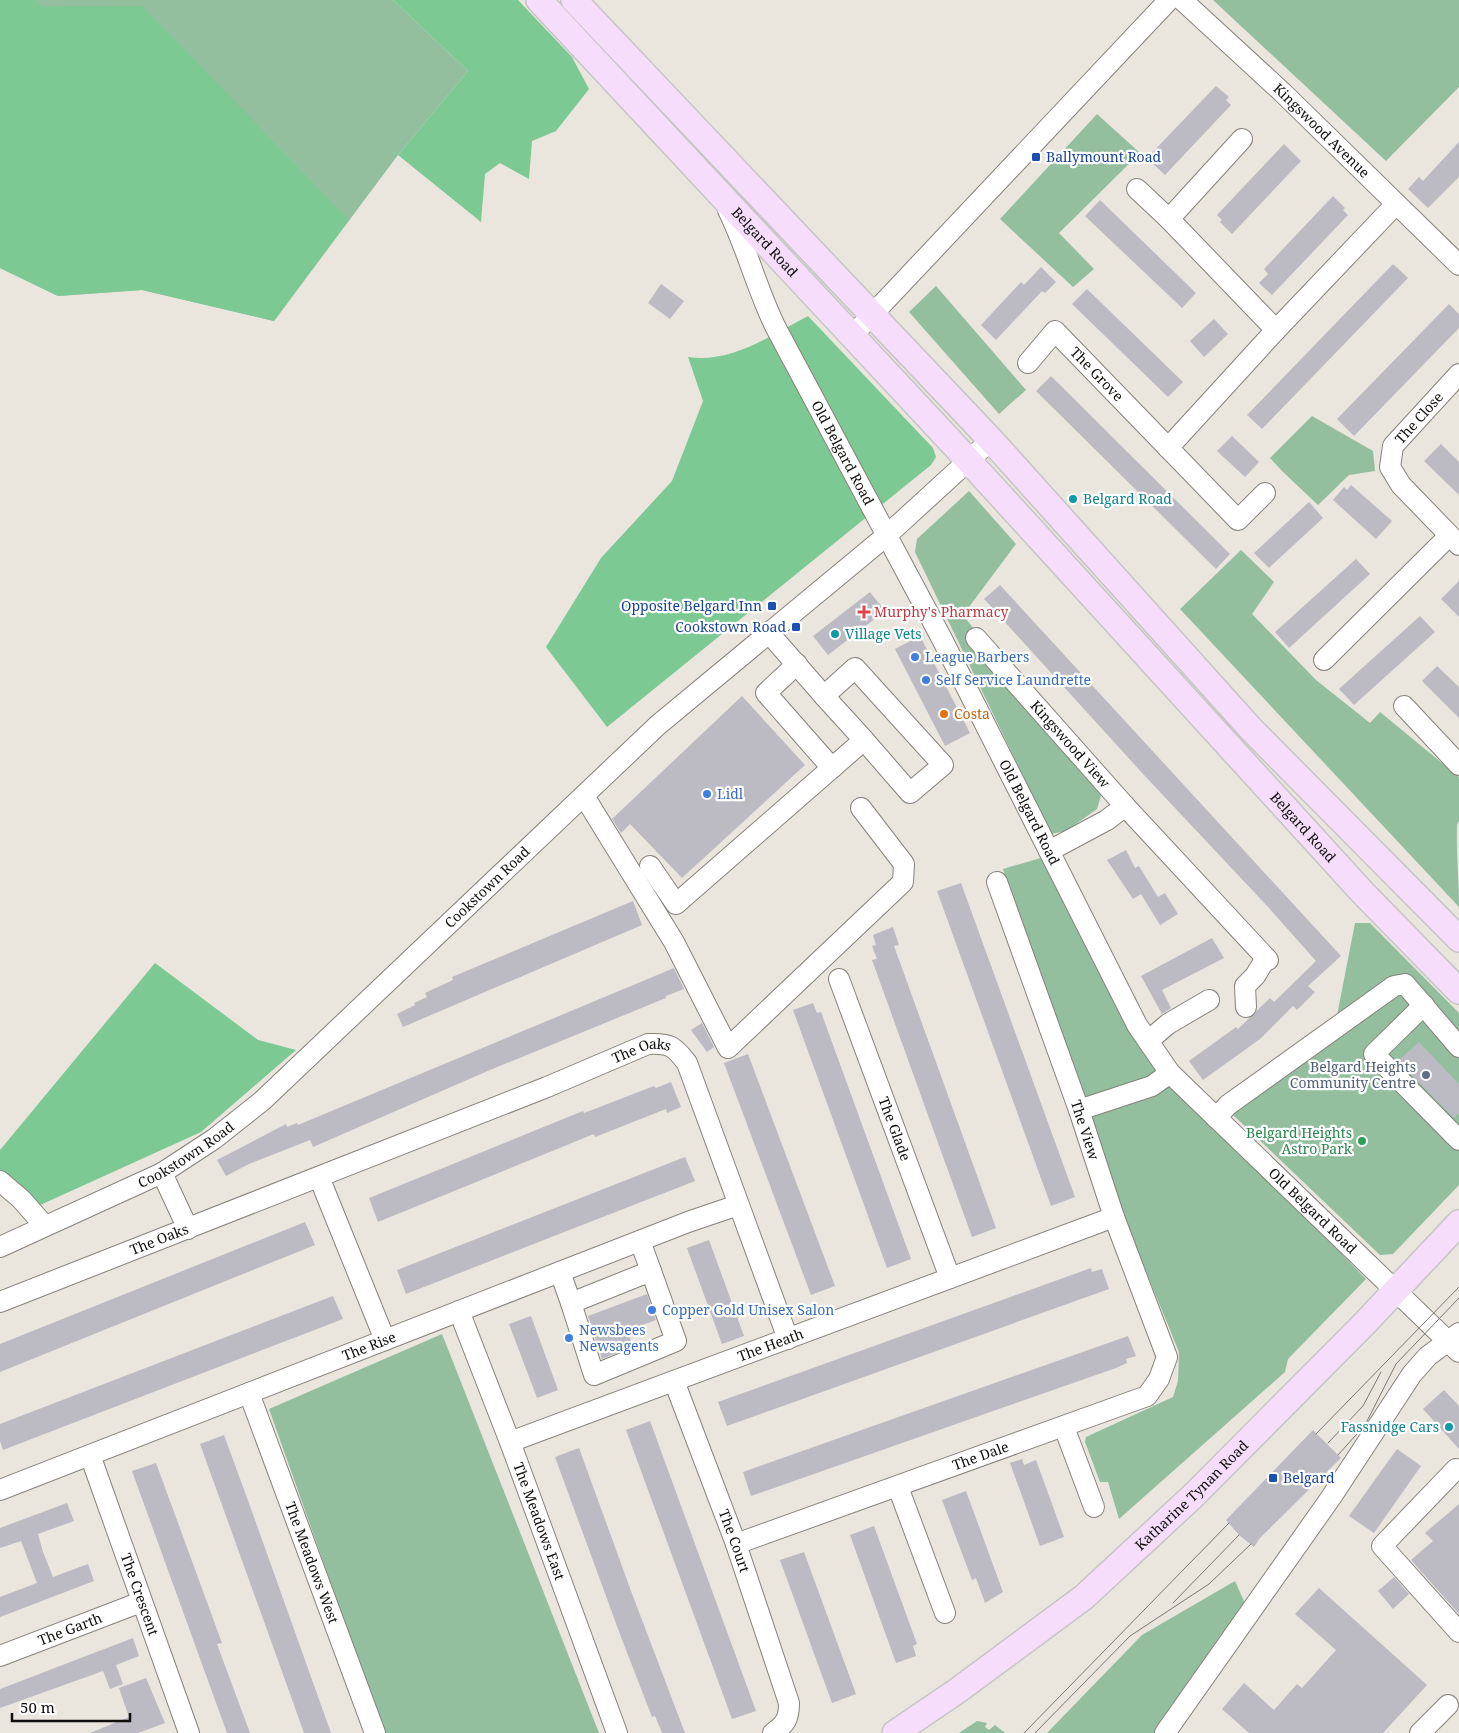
<svg xmlns="http://www.w3.org/2000/svg" width="1459" height="1733" font-family="'Noto Serif',serif">
  <style>
    .green { fill: #93bf9f }
    .forest { fill: #7dc994 }
    .building { fill: #bcbbc3 }
    .lines { fill: none; stroke-linecap: round; stroke-linejoin: round }
    .minor-casing { stroke: #86827b; stroke-width: 22 }
    .major-casing { stroke: #c6c5c5; stroke-width: 28 }
    .minor { stroke: #fff; stroke-width: 20 }
    .major { stroke: #f5ddfb; stroke-width: 25 }
    .tram { stroke: #7b7873; stroke-width: 1 }
    .transit-dot { fill: #1a4fb4; stroke: #fff; stroke-width: 2 }
    .culture-dot { fill: #0f9aa8; stroke: #fff; stroke-width: 2 }
    .health-dot { fill: #e0444e; stroke: #fff; stroke-width: 2 }
    .shop-dot { fill: #3f7fe0; stroke: #fff; stroke-width: 2 }
    .food-dot { fill: #e8710a; stroke: #fff; stroke-width: 2 }
    .service-dot { fill: #5c6f8a; stroke: #fff; stroke-width: 2 }
    .leisure-dot { fill: #2e9e5b; stroke: #fff; stroke-width: 2 }
    .labels { text-anchor: middle; stroke-width: 4.5; stroke-linejoin: round; paint-order: stroke }
    .street-label { font-size: 14px; fill: #100e0c; stroke: #fff }
    .transit-label { font-size: 14px; fill: #164399; stroke: #fff; text-anchor: start }
    .culture-label { font-size: 14px; fill: #0d838f; stroke: #fff; text-anchor: start }
    .health-label { font-size: 14px; fill: #be3a42; stroke: #fff; text-anchor: start }
    .shop-label { font-size: 14px; fill: #366cbe; stroke: #fff; text-anchor: start }
    .food-label { font-size: 14px; fill: #c56008; stroke: #fff; text-anchor: start }
    .service-label { font-size: 14px; fill: #4e5e75; stroke: #fff; text-anchor: end }
    .leisure-label { font-size: 14px; fill: #27864d; stroke: #fff; text-anchor: end }
  </style>
  <rect width="100%" height="100%" fill="#eae5dd"/>
  <g class="green">
    <path d="M0,0H393L468,71L398,155L274,321L142,290L58,296L0,268Z"/>
    <path d="M1213,0H1459V87L1386,161Z"/>
    <path d="M1097,114L1140,153L1059,233L1094,269L1073,287L1000,219Z"/>
    <path d="M936,286L1026,390L999,414L909,312Z"/>
    <path d="M1312,416L1373,451L1375,471L1349,475L1318,505L1282,471L1270,458Z"/>
    <path d="M969,491L1016,544L963,615L1102,792L1097,809L1066,831L1051,834L915,552L917,539Z"/>
    <path d="M1241,550L1274,582L1252,614L1316,680L1370,723L1380,712L1459,777V821L1457,825C1456,853 1459,879 1459,907L1180,609Z"/>
    <path d="M1044,857L1132,1030L1216,1125L1366,1279L1288,1359L1285,1372L1119,1519L1108,1482H1100L1085,1442L1086,1437L1173,1397L1178,1381L1179,1352L1129,1230L1003,869Z"/>
    <path d="M1355,923H1370L1459,1013V1185L1393,1254L1380,1255L1232,1114L1333,1036Z"/>
    <path d="M442,1334L599,1733H384L269,1409Z"/>
    <path d="M1235,1581L1248,1610L1161,1733H1047L1142,1635Z"/>
    <path d="M977,1721L987,1723L985,1727L989,1730L995,1725L1005,1733H959Z"/>
  </g>
  <g class="forest">
    <path d="M0,0H35L43,7L142,6L349,220L274,321L142,290L58,296L0,268Z"/>
    <path d="M393,0H518L572,57L589,89L556,131L532,141L529,179L500,163L485,174L481,222L398,155L468,71Z"/>
    <path d="M808,316L933,448L936,457L931,465L607,727L546,647L601,558L672,481L703,401L688,357C730,364 772,335 808,316Z"/>
    <path d="M155,963L258,1040L296,1050L201,1132L27,1211L0,1191V1150Z"/>
  </g>
  <g class="building">
    <path d="M1216,86L1229,97L1226,100L1231,105L1165,175L1147,158Z"/>
    <path d="M1459,142V177L1428,208L1408,189L1419,177L1423,181Z"/>
    <path d="M1284,144L1301,161L1232,234L1220,222L1222,220L1217,215Z"/>
    <path d="M1333,196L1345,208L1343,210L1348,215L1272,295L1259,283L1268,274L1264,269Z"/>
    <path d="M1100,200L1196,293L1182,308L1085,216Z"/>
    <path d="M1393,264L1408,278L1262,429L1247,415Z"/>
    <path d="M1041,267L1056,282L1045,293L1042,291L996,340L981,325L1021,282L1024,285Z"/>
    <path d="M661,284L684,301L670,319L648,303Z"/>
    <path d="M1087,289L1183,382L1168,397L1072,304Z"/>
    <path d="M1449,304L1459,314V328L1354,436L1337,419Z"/>
    <path d="M1214,319L1228,334L1204,357L1190,341Z"/>
    <path d="M1051,376L1230,554L1216,569L1036,391Z"/>
    <path d="M1232,436L1259,462L1245,477L1217,451Z"/>
    <path d="M1441,444L1459,462V495L1424,461Z"/>
    <path d="M1351,485L1392,521L1376,539L1333,500L1344,487L1347,490Z"/>
    <path d="M1309,502L1323,518L1269,568L1254,553Z"/>
    <path d="M1356,559L1370,574L1289,648L1275,632Z"/>
    <path d="M1459,581V617L1441,599Z"/>
    <path d="M1000,585L1341,956L1308,986L1315,992L1297,1010L1293,1006L1260,1039L1203,1080L1189,1061L1236,1027L1238,1029L1270,998L1274,1002L1316,961L1269,908L1144,775L984,599Z"/>
    <path d="M870,592L885,611L828,655L813,636Z"/>
    <path d="M1420,616L1435,632L1354,705L1339,689Z"/>
    <path d="M920,636L970,733L945,746L895,649Z"/>
    <path d="M1437,666L1459,687V718L1422,681Z"/>
    <path d="M742,696L805,765L682,878L630,824L621,833L612,819Z"/>
    <path d="M1126,850L1135,868L1139,866L1158,897L1165,893L1178,914L1160,925L1141,894L1133,899L1107,860Z"/>
    <path d="M961,883L1075,1197L1051,1206L937,891Z"/>
    <path d="M633,901L642,925L403,1027L397,1014L415,1005L414,1003L427,997L425,993L453,980L452,977Z"/>
    <path d="M893,927L899,945L894,946L996,1228L972,1237L872,960L877,959L872,946L876,945L873,935Z"/>
    <path d="M1212,938L1224,958L1162,990L1171,1008L1162,1014L1141,976Z"/>
    <path d="M674,968L684,989L666,996V998L490,1070L313,1147L310,1140L249,1164L226,1176L217,1160L286,1124L287,1127L297,1123L298,1125Z"/>
    <path d="M813,1003L817,1013L821,1012L911,1259L887,1268L793,1010Z"/>
    <path d="M702,1023L714,1047L707,1052L691,1030Z"/>
    <path d="M1419,1042L1459,1084V1113L1454,1118L1398,1061Z"/>
    <path d="M748,1054L835,1286L811,1295L724,1063Z"/>
    <path d="M671,1082L681,1107L667,1113L666,1109L595,1137L594,1134L378,1222L369,1198L583,1111L584,1113L654,1086L656,1088Z"/>
    <path d="M685,1157L695,1181L406,1294L397,1270Z"/>
    <path d="M305,1222L315,1245L0,1372V1344Z"/>
    <path d="M709,1240L744,1336L722,1344L687,1248Z"/>
    <path d="M1091,1268L1092,1272L1102,1269L1109,1289L727,1426L718,1402Z"/>
    <path d="M647,1294L656,1320L627,1331L633,1346L602,1359L588,1316Z"/>
    <path d="M333,1296L343,1319L3,1450L0,1441V1424Z"/>
    <path d="M531,1316L558,1390L537,1398L509,1324Z"/>
    <path d="M1128,1336L1136,1356L1126,1359L1127,1363L1116,1368L751,1496L743,1472Z"/>
    <path d="M1444,1390L1459,1406V1449L1423,1409Z"/>
    <path d="M650,1421L756,1711L732,1719L626,1430Z"/>
    <path d="M1313,1430L1341,1458L1260,1538L1254,1547L1239,1535L1226,1520Z"/>
    <path d="M224,1435L250,1506L331,1733H304L280,1666L200,1444Z"/>
    <path d="M579,1448L631,1591L685,1733H662L655,1716L652,1717L621,1637L555,1457Z"/>
    <path d="M1397,1449L1421,1466L1374,1533L1349,1516Z"/>
    <path d="M1022,1459L1024,1465L1036,1460L1064,1537L1040,1546L1010,1463Z"/>
    <path d="M156,1463L222,1643L217,1644L250,1733H227L132,1471Z"/>
    <path d="M966,1491L1003,1592L985,1603L976,1578L972,1580L942,1500Z"/>
    <path d="M67,1503L74,1521L38,1534L43,1552L53,1577L88,1564L94,1581L0,1617V1597L37,1583L21,1541L0,1548V1528Z"/>
    <path d="M1459,1504V1614L1411,1560L1433,1541L1425,1533Z"/>
    <path d="M874,1526L917,1644L913,1646L916,1656L896,1663L850,1535Z"/>
    <path d="M804,1552L856,1694L832,1703L780,1560Z"/>
    <path d="M1394,1577L1409,1594L1393,1609L1378,1591Z"/>
    <path d="M1319,1588L1427,1685L1383,1733H1249L1222,1709L1244,1683L1274,1710L1297,1684L1302,1688L1336,1650L1295,1614Z"/>
    <path d="M133,1638L139,1656L116,1665L123,1684L110,1689L103,1671L0,1708V1689Z"/>
    <path d="M146,1678L165,1723L138,1733H90L129,1717L119,1688Z"/>
  </g>
  <g class="lines">
    <defs>
      <g id="minor">
        <path id="s1" d="M1182,0L1282,92L1459,265"/>
        <path d="M1137,189L1169,219L1276,330"/>
        <path id="s2" d="M728,210C747,248 757,290 776,328L942,639L1137,1025L1170,1073L1459,1352"/>
        <path d="M1169,219L1242,139"/>
        <path d="M852,336L1169,0"/>
        <path id="s3" d="M1028,363L1055,331L1238,520L1265,493"/>
        <path d="M1459,374L1393,446L1390,467L1401,485L1459,545"/>
        <path d="M1168,448L1276,330L1396,204"/>
        <path id="s4" d="M976,638L1125,806L1268,960"/>
        <path d="M1324,660L1449,536"/>
        <path d="M797,664L766,693L832,768"/>
        <path d="M824,696L864,740"/>
        <path d="M1404,706L1459,765"/>
        <path d="M584,796L674,942L728,1048L903,882L904,864L861,808"/>
        <path d="M1049,851L1107,820L1125,806"/>
        <path d="M650,866L676,904L864,740L910,793L943,765L855,668L824,696L768,632"/>
        <path id="s5" d="M839,979L950,1278"/>
        <path d="M1424,1005L1374,1054L1459,1140"/>
        <path d="M1246,1007L1245,986L1255,976L1266,958"/>
        <path d="M1148,1041L1168,1024L1209,1000"/>
        <path d="M1079,1110L1152,1086L1170,1073"/>
        <path d="M1216,1118L1228,1105L1394,986L1405,984L1459,1047"/>
        <path d="M162,1173L188,1229"/>
        <path d="M319,1177L385,1340"/>
        <path d="M0,1181L21,1199L44,1225"/>
        <path id="s6" d="M0,1247L162,1173L214,1139L262,1101L658,725L886,536L991,440"/>
        <path d="M560,1272L571,1303L651,1271L640,1241"/>
        <path id="s7" d="M0,1302L547,1087L648,1044C670,1043 674,1046 687,1063L788,1339"/>
        <path d="M571,1303L594,1375L676,1341L651,1271"/>
        <path id="s8" d="M459,1311L510,1442L617,1733"/>
        <path id="s9" d="M674,1381L736,1544L789,1703C789,1718 786,1724 773,1733"/>
        <path id="s10" d="M249,1393L375,1733"/>
        <path d="M1064,1427L1094,1507"/>
        <path id="s11" d="M510,1442L1114,1217"/>
        <path id="s12" d="M90,1455L189,1733"/>
        <path d="M1456,1469L1382,1546L1459,1632"/>
        <path d="M898,1487L945,1613"/>
        <path id="s13" d="M0,1490L688,1222L738,1205"/>
        <path id="s14" d="M736,1544L1147,1396L1159,1379L1167,1357L1114,1217L1079,1110L997,882"/>
        <path id="s15" d="M0,1656L141,1602"/>
        <path d="M1165,1733L1332,1496L1412,1374L1428,1356L1459,1333"/>
        <path d="M1420,1733L1448,1705"/>
      </g>
      <g id="major">
        <path id="s16" d="M539,0L969,461L1363,893L1459,991"/>
        <path d="M574,0L991,440L1251,729L1459,939"/>
        <path id="s17" d="M895,1733L957,1691L1084,1597L1194,1495L1366,1322L1459,1223"/>
      </g>
    </defs>
    <use href="#minor" class="minor-casing"/>
    <use href="#major" class="major-casing"/>
    <use href="#minor" class="minor"/>
    <use href="#major" class="major"/>
    <g class="tram">
      <path d="M1316,1434L1459,1287"/>
      <path d="M1328,1443L1363,1406L1381,1372"/>
      <path d="M1338,1455L1365,1425L1396,1364L1459,1298"/>
      <path d="M1173,1603L1239,1535"/>
      <path d="M1024,1733L1229,1523"/>
      <path d="M1035,1733L1130,1636L1209,1584L1251,1544"/>
    </g>
  </g>
  <g class="transit-dot">
    <rect x="1031" y="152" width="10" height="10" rx="2.5"/>
    <rect x="767" y="601" width="10" height="10" rx="2.5"/>
    <rect x="791" y="622" width="10" height="10" rx="2.5"/>
    <rect x="1268" y="1473" width="10" height="10" rx="2.5"/>
  </g>
  <g class="culture-dot">
    <circle cx="1073" cy="499" r="5"/>
    <circle cx="835" cy="634" r="5"/>
    <circle cx="1449" cy="1427" r="5"/>
  </g>
  <path class="health-dot" d="M861.5 604.5h5v5h5v5h-5v5h-5v-5h-5v-5h5z"/>
  <g class="shop-dot">
    <circle cx="915" cy="657" r="5"/>
    <circle cx="926" cy="680" r="5"/>
    <circle cx="707" cy="794" r="5"/>
    <circle cx="652" cy="1310" r="5"/>
    <circle cx="569" cy="1338" r="5"/>
  </g>
  <circle class="food-dot" cx="944" cy="714" r="5"/>
  <circle class="service-dot" cx="1426" cy="1075" r="5"/>
  <circle class="leisure-dot" cx="1362" cy="1141" r="5"/>
  <g class="labels">
    <g class="street-label">
      <text dy="5" stroke="none"><textPath href="#s1" startOffset="191">Kingswood Avenue</textPath></text>
      <text dy="5" stroke="none"><textPath href="#s16" startOffset="331">Belgard Road</textPath></text>
      <text dy="5" stroke="none"><textPath href="#s3" startOffset="102">The Grove</textPath></text>
      <text transform="translate(1419 418) rotate(-48)" y="5">The Close</text>
      <text dy="5" stroke="none"><textPath href="#s2" startOffset="269">Old Belgard Road</textPath></text>
      <text dy="5" stroke="none"><textPath href="#s4" startOffset="142">Kingswood View</textPath></text>
      <text dy="5" stroke="none"><textPath href="#s2" startOffset="674">Old Belgard Road</textPath></text>
      <text dy="5" stroke="none"><textPath href="#s16" startOffset="1126">Belgard Road</textPath></text>
      <text dy="5" stroke="none"><textPath href="#s6" startOffset="612">Cookstown Road</textPath></text>
      <text dy="5" stroke="none"><textPath href="#s7" startOffset="690">The Oaks</textPath></text>
      <text dy="5" stroke="none"><textPath href="#s5" startOffset="160">The Glade</textPath></text>
      <text transform="translate(1085 1130) rotate(72)" y="5">The View</text>
      <text dy="5" stroke="none"><textPath href="#s6" startOffset="208">Cookstown Road</textPath></text>
      <text dy="5" stroke="none"><textPath href="#s2" startOffset="1169">Old Belgard Road</textPath></text>
      <text dy="5" stroke="none"><textPath href="#s7" startOffset="171">The Oaks</textPath></text>
      <text dy="5" stroke="none"><textPath href="#s11" startOffset="278">The Heath</textPath></text>
      <text dy="5" stroke="none"><textPath href="#s13" startOffset="396">The Rise</textPath></text>
      <text dy="5" stroke="none"><textPath href="#s14" startOffset="260">The Dale</textPath></text>
      <text dy="5" stroke="none"><textPath href="#s17" startOffset="381">Katharine Tynan Road</textPath></text>
      <text dy="5" stroke="none"><textPath href="#s8" startOffset="225">The Meadows East</textPath></text>
      <text dy="5" stroke="none"><textPath href="#s9" startOffset="171">The Court</textPath></text>
      <text dy="5" stroke="none"><textPath href="#s10" startOffset="181">The Meadows West</textPath></text>
      <text dy="5" stroke="none"><textPath href="#s12" startOffset="148">The Crescent</textPath></text>
      <text dy="5" stroke="none"><textPath href="#s15" startOffset="75">The Garth</textPath></text>
    </g>
    <g class="transit-label">
      <text x="1046" y="162">Ballymount Road</text>
      <text x="762" y="611" text-anchor="end">Opposite Belgard Inn</text>
      <text x="786" y="632" text-anchor="end">Cookstown Road</text>
      <text x="1283" y="1483">Belgard</text>
    </g>
    <g class="culture-label">
      <text x="1083" y="504">Belgard Road</text>
      <text x="845" y="639">Village Vets</text>
      <text x="1439" y="1432" text-anchor="end">Fassnidge Cars</text>
    </g>
    <g class="health-label">
      <text x="874" y="617">Murphy's Pharmacy</text>
    </g>
    <g class="shop-label">
      <text x="925" y="662">League Barbers</text>
      <text x="936" y="685">Self Service Laundrette</text>
      <text x="717" y="799">Lidl</text>
      <text x="662" y="1315">Copper Gold Unisex Salon</text>
      <text x="579" y="1335">Newsbees<tspan x="579" dy="16">Newsagents</tspan></text>
    </g>
    <g class="food-label">
      <text x="954" y="719">Costa</text>
    </g>
    <g class="service-label">
      <text x="1416" y="1072">Belgard Heights<tspan x="1416" dy="16">Community Centre</tspan></text>
    </g>
    <g class="leisure-label">
      <text x="1352" y="1138">Belgard Heights<tspan x="1352" dy="16">Astro Park</tspan></text>
    </g>
  </g>
  <path d="M12 1713v8h118v-8" fill="none" stroke="#100e0c" stroke-width="2.5"/>
  <text x="20" y="1713" font-size="15" fill="#100e0c" stroke="#ffffff" stroke-width="4" paint-order="stroke">50 m</text>
</svg>
